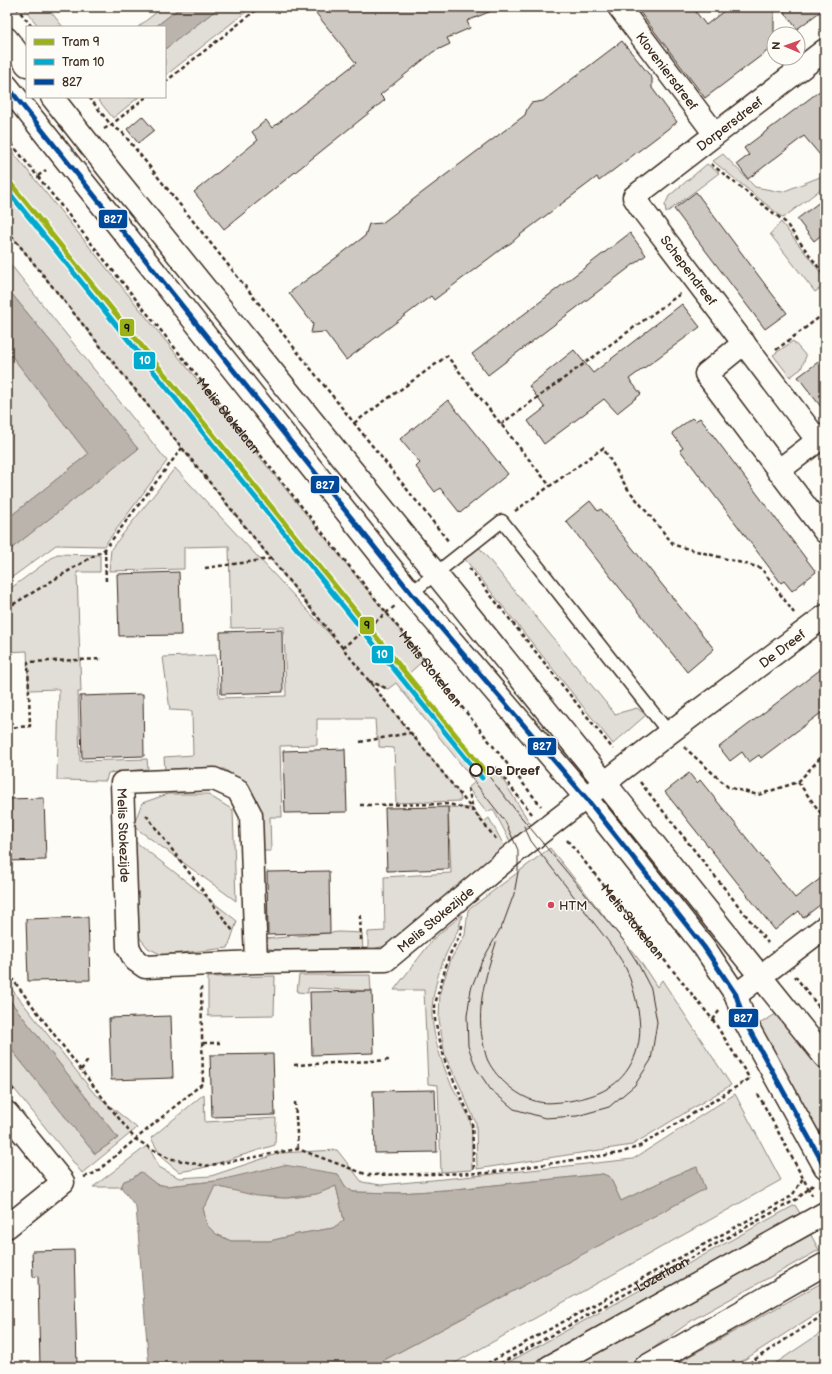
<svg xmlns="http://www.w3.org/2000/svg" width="832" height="1374" font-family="'Balsamiq Sans',sans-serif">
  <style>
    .green { fill: #e1ded7; stroke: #8e847a }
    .water { fill: #bbb4ad; stroke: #887d74; fill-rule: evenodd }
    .building { fill: #cdc8c2; stroke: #3b2a1e }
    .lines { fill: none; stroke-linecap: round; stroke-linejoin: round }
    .lane-casing { stroke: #3b2a1e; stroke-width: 15 }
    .street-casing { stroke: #3b2a1e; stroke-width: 25 }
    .secondary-casing { stroke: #3b2a1e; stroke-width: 25 }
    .primary-casing { stroke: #3b2a1e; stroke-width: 25 }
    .path { stroke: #3b2a1e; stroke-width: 2.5; stroke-dasharray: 4 3; stroke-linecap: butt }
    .lane { stroke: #fdfcf7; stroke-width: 12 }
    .street { stroke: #fdfcf7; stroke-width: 22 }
    .secondary { stroke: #fdfcf7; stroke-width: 22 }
    .primary { stroke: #fdfcf7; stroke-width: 22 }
    .tram { stroke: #3b2a1e; stroke-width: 1 }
    .bus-1-casing { stroke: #fdfcf7; stroke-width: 8 }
    .bus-1 { stroke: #004899; stroke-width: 5 }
    .tram-1-casing { stroke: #fdfcf7; stroke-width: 8 }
    .tram-2-casing { stroke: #fdfcf7; stroke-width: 8 }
    .tram-1 { stroke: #9bb217; stroke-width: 5 }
    .tram-2 { stroke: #00a9ce; stroke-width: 5 }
    .stop-dot { fill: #fdfcf7; stroke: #3b2a1e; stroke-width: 2 }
    .poi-dot { fill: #d1495b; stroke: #fdfcf7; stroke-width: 1.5 }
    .labels { text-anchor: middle; stroke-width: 3; stroke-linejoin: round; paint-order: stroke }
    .street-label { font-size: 13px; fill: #3b2a1e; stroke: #fdfcf7 }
    .stop-label { font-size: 13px; font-weight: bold; fill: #3b2a1e; stroke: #fdfcf7; text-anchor: start }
    .poi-label { font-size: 13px; fill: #3b2a1e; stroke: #fdfcf7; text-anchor: start }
    .line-badge { stroke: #fdfcf7; stroke-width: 1.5 }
    .badge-label { font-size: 11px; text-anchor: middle; font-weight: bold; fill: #fff }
    .pale-badge-label { font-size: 11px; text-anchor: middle; font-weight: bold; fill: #111 }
  </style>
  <rect width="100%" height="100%" fill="#fdfcf7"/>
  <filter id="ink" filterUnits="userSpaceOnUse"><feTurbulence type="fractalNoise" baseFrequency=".025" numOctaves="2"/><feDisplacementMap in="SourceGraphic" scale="8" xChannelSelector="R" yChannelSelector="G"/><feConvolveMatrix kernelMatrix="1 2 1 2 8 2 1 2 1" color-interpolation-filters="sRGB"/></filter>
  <g filter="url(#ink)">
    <g class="green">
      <path d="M23,7H47L63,27H39Z"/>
      <path d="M163,7H181L155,27H138Z"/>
      <path d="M220,7H252L165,76V49Z"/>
      <path d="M96,97H139L113,118Z"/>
      <path d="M7,145L424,660L407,675L487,774L495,767L531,825L512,845L493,809L487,812L468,788L475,782L396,683L388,689L369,682L460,794L461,801L396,803L394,748L379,747V739L376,734L375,719H317V745L280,746L282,817H270L271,851H259V809L250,787L224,769L165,770L164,757L193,755L192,711L170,710L163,657L216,655L219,698L286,696L284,627L231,628L229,546L184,547V569L109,571L111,549L175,468L337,642L7,230Z"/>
      <path d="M723,154L755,187L782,192L820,177L825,172V186L783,218L713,161Z"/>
      <path d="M707,164L719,173L666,213L665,205L669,196Z"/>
      <path d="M781,222L825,278V285L815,292L770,234Z"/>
      <path d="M7,260L167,461L104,546L56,545L7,581V552L138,449L7,288Z"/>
      <path d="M793,341L806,356L801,369L790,377L773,355Z"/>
      <path d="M7,350L88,454L7,519Z"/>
      <path d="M478,546L615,714L637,708L646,715L613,744L464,558Z"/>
      <path d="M57,554L100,555V572H77L81,692H78L80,761L147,759L148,769L108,773L106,781L57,780L59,689L29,690L27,651L7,652V591Z"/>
      <path d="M168,794H207L233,810L236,901L133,826L142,803Z"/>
      <path d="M448,807L473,808L484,822L489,818L507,851L389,945L368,950V932L385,931L384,877L451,873Z"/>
      <path d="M132,839L237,921L228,948L162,955L148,948L139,937L135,920Z"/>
      <path d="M550,848L640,961L657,987L662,980L731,1085L632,1145L477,1169L476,1123L459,1084L445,1056L439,1019L440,992L451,959L465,935L468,910Z"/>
      <path d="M462,915C459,932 454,937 447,952C439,968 431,998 432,1016C434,1041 442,1064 452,1086C459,1099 467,1110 471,1124C473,1138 471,1156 472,1170L441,1172L438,1085L428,1084L424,990H394L434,938Z"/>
      <path d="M339,932L362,933L363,951L290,952L264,948L265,939Z"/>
      <path d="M299,975H370L371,991L308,988V993L297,992Z"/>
      <path d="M275,976L274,1015L208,1016V977Z"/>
      <path d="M7,983L93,1092L137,1128L82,1173L7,1080V1044L95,1154L118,1138L7,997Z"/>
      <path d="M781,1011L825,1066V1144L759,1024Z"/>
      <path d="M204,1094L205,1122L276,1118L275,1145L202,1168L179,1172L162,1158L151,1138Z"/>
      <path d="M735,1094L781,1180L448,1367H371L704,1189L697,1167L671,1177L621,1201L610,1177L603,1174L446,1190L400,1193L353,1192L345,1186L338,1174L216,1181L167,1186L156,1184L140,1172L133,1178L124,1181L121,1187H93L148,1145L159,1167L179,1178L211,1176L280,1153L337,1150L362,1182L381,1185L484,1175L633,1159Z"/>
      <path d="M215,1185C238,1191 261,1198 285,1198C303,1198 320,1193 336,1186L344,1220L333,1228L298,1234L270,1241H231L216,1234L207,1225L203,1208L208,1201Z"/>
      <path d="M795,1205L801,1215L526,1367H500Z"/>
      <path d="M810,1233L819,1250L694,1319L627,1367H569Z"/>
      <path d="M825,1281V1308L733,1367H670Z"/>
      <path d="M825,1330V1367H770Z"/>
    </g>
    <g class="water">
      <path d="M181,7H220L165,49V27H155Z"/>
      <path d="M7,288L138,449L7,552V519L88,454L7,350Z"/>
      <path d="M7,997L118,1138L95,1154L7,1044Z"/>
      <path d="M284,1165L338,1174L345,1186L353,1192L400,1193L446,1190L603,1174L610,1177L621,1201L671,1177L697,1167L705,1189L371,1367H149L136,1207L121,1187L124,1181L133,1178L141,1172L156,1184L167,1186L216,1181ZM215,1186L257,1196L286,1198L317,1194L336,1186L344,1220L333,1228L298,1234L270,1241H231L216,1234L207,1225L203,1208L208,1201Z"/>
    </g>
    <g class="building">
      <path d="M311,7H501L467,21L470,28L447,38L450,44L433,52L380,95L385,100L224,229L194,192L258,140L252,132L266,120L272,128L356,63Z"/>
      <path d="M636,7H692L706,25L729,7H774V46L705,98Z"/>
      <path d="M781,7H825V8L797,29Z"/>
      <path d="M622,41L652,78V88L677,122L599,181L597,177L520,235L511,243L504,247L434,300L431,296L346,360L325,332L311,333L313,324L289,293L365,236L369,224L382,223L525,115L527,109L531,103L543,101Z"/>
      <path d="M825,87V161L804,136L748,179L737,164L749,155L744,148Z"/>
      <path d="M142,116L154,130L138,143L127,129Z"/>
      <path d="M696,192L773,295L787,313L765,329L674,209Z"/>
      <path d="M825,198V232L814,241L797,219Z"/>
      <path d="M630,233L646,255L488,375L472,354Z"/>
      <path d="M682,304L700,327L629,379L641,394L617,413L604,399L544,444L528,421L545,408L529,386L574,350L593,373Z"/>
      <path d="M825,357V412L798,377Z"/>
      <path d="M448,400L508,474L460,513L440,488L435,492L416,467L420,463L400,439Z"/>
      <path d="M692,418L695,421L700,418L816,572L792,591L784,581L781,583L680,450L683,448L672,433Z"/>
      <path d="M590,501L598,511L601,509L714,649L687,672L566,521Z"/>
      <path d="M179,572L181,635L119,636L117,574Z"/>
      <path d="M282,630L283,692L221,694L220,632Z"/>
      <path d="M825,666V710L761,758L759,755L749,762L742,752L730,761L719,747Z"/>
      <path d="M143,694L144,756L82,758L80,696Z"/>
      <path d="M345,749L347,812L285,813L283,751Z"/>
      <path d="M689,773L697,783L700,780L795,898L825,875V901L803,918L799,911L775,930L665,792Z"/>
      <path d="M44,798L46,860L7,861V799Z"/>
      <path d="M448,807L449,869L387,871L385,808Z"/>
      <path d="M329,871L330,933L268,935L267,872Z"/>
      <path d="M88,917L90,980L28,981L26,919Z"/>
      <path d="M372,991L374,1053L312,1055L310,992Z"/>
      <path d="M171,1016L173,1078L111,1080L109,1018Z"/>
      <path d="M273,1054L275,1115L212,1117L210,1055Z"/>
      <path d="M435,1090L437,1152L375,1153L373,1091Z"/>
      <path d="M74,1250L77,1367H40L38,1276L33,1277L32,1251Z"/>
    </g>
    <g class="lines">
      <defs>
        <path id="lane" d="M411,593L502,521L669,733"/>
        <g id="street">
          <path id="s4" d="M619,7L715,134"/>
          <path d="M744,343L706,374L825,532"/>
          <path id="s5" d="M818,441L641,208L634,197L825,50"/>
          <path d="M778,471L825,435"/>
          <path id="s6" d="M256,962L251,815L238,790L214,779L122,783L128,947L135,960L145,967L256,962L386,960L518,850L669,733L825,616"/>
          <path d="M736,995L825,927"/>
          <path d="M7,1113L63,1182L7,1227"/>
        </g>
        <g id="secondary">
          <path d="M7,39L27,65"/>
          <path d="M7,86L411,593L586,798L704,947L736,995L744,1020L825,1167"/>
          <path d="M52,97L111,172L605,783L825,1057"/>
        </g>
        <g id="primary">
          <path d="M549,1367L825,1213"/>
          <path d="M645,1367L825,1264"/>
        </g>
      </defs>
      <use href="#lane" class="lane-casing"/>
      <use href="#street" class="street-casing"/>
      <use href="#secondary" class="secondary-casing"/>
      <use href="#primary" class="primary-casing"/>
      <g class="path">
        <path d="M16,7L32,27"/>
        <path d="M165,82L260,7"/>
        <path d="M89,97L111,125L122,132L449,542"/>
        <path d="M104,129L111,125L146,97"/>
        <path id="s1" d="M7,138L541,806"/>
        <path d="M711,164L785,222L825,276"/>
        <path d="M38,176L46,170"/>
        <path d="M7,230L496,839"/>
        <path d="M776,350L825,313"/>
        <path d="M354,423L447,356L550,486"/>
        <path d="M501,424L680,294"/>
        <path d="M515,511L603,448L627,488L674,545L761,568L794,613"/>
        <path d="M105,549L106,582"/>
        <path d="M205,568L270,559"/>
        <path d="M469,568L613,749"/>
        <path d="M7,608L105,549L182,448"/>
        <path d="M342,648L395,606"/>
        <path d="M369,681L388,689"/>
        <path d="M7,728L30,726L28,662L102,659"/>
        <path d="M360,742L410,733"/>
        <path d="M684,747L728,787L758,795L798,782L825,753"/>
        <path d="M495,767L532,814"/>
        <path d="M640,782L768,943"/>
        <path d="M798,782L825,819"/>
        <path d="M468,788L473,809"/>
        <path d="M360,805L449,804L473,811"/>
        <path d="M146,815L233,931"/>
        <path id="s2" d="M567,840L713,1020L750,1079"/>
        <path d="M360,915L361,940"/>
        <path d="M462,925L461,933L449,956L435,1004V1020L445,1061L472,1121L474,1173"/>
        <path d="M7,972L81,1070L135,1139L168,1158L206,1166L298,1149L368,1175L487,1173L620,1153L640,1146L749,1079"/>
        <path d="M795,976L825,1015"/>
        <path d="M713,1020L719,1011"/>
        <path d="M203,1043H220"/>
        <path d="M294,1065L391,1060"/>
        <path d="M81,1070L89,1059"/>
        <path d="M7,1082L15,1092"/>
        <path d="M758,1094L812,1195"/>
        <path d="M295,1102L298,1149"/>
        <path d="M84,1177L95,1173L203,1083L201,987"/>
        <path d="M481,1367L792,1196L803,1178"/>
        <path id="s3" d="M494,1367L797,1199L813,1185"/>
        <path d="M743,1367L825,1314"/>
      </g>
      <use href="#lane" class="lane"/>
      <use href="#street" class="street"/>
      <use href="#secondary" class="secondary"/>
      <use href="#primary" class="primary"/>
      <g class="tram">
        <path d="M469,775L505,821L518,850V872L514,894L503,924L481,963L471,989L467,1016L468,1046L476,1068L491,1090L514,1109L545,1118L577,1116L609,1107L635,1085L651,1060L657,1022L651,989L637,962L623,940L517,812L487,774"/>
        <path d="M496,943C485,977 475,1011 484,1047C485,1052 486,1057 488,1061C497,1079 519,1098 539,1102C548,1104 560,1102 569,1101C598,1096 621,1087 634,1058C646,1031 637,1000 628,973C622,958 604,936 594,923C573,895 552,868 531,841L524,826"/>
      </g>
      <defs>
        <path id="bus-1" d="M7,86L411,593L586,798L704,947L736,995L744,1020L825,1167"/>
      </defs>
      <use href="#bus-1" class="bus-1-casing"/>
      <use href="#bus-1" class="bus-1"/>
      <defs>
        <path id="tram-1" d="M7,179L487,774"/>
        <path id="tram-2" d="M7,190L482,778"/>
      </defs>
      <use href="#tram-1" class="tram-1-casing"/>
      <use href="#tram-2" class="tram-2-casing"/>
      <use href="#tram-1" class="tram-1"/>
      <use href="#tram-2" class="tram-2"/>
    </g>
  </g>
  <circle class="stop-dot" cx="476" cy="770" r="6"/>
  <circle class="poi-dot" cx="551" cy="905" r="4"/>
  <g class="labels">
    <g class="street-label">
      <text dy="5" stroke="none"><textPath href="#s4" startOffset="80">Kloveniersdreef</textPath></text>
      <text dy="5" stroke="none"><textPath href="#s5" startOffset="426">Dorpersdreef</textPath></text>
      <text transform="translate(689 270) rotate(53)" y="5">Schependreef</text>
      <text dy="5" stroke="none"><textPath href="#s1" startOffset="355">Melis Stokelaan</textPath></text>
      <text dy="5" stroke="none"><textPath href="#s6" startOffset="1230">De Dreef</textPath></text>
      <text dy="5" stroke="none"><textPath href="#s1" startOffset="679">Melis Stokelaan</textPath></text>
      <text dy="5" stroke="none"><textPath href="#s6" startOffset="346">Melis Stokezijde</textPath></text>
      <text dy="5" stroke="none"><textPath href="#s6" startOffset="790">Melis Stokezijde</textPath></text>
      <text dy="5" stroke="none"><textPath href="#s2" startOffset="105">Melis Stokelaan</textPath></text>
      <text dy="5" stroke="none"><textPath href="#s3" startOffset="192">Lozerlaan</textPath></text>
    </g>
    <g class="stop-label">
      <text x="486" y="775">De Dreef</text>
    </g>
    <g class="poi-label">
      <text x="559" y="910">HTM</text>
    </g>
  </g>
  <g class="line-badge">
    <rect x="98" y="209" width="30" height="20" rx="4" fill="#004899"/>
    <rect x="119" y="318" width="16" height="19" rx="4" fill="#9bb217"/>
    <rect x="133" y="351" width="23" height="19" rx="4" fill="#00a9ce"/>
    <rect x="310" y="475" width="30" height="19" rx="4" fill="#004899"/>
    <rect x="359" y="616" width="16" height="19" rx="4" fill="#9bb217"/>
    <rect x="371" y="645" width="23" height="19" rx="4" fill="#00a9ce"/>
    <rect x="527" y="737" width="30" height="19" rx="4" fill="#004899"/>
    <rect x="728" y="1008" width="31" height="20" rx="4" fill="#004899"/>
  </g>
  <g class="badge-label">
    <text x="113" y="223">827</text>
    <text x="145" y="364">10</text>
    <text x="325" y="489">827</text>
    <text x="382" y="658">10</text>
    <text x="542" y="750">827</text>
    <text x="743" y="1022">827</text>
  </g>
  <g class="pale-badge-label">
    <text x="127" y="332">9</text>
    <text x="367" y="629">9</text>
  </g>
  <rect width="832" height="1374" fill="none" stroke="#fdfcf7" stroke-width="24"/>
  <rect x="12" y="12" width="808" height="1350" fill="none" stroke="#3b2a1e" stroke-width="1.5" filter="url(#ink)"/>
  <rect x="26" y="26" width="140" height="72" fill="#fdfcf7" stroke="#afa8a0"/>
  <rect x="34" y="39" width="20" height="6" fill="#9bb217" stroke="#afa8a0"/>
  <text x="62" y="46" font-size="12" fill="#3b2a1e">Tram 9</text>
  <rect x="34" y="59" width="20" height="6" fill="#00a9ce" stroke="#afa8a0"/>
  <text x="62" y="66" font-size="12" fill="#3b2a1e">Tram 10</text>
  <rect x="34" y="79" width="20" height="6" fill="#004899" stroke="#afa8a0"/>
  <text x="62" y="86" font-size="12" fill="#3b2a1e">827</text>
  <g transform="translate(786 46) rotate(272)"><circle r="19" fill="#fdfcf7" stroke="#afa8a0"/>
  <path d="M0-3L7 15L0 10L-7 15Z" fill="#d1495b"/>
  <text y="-6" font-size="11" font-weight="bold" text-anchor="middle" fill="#3b2a1e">N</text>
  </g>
</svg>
